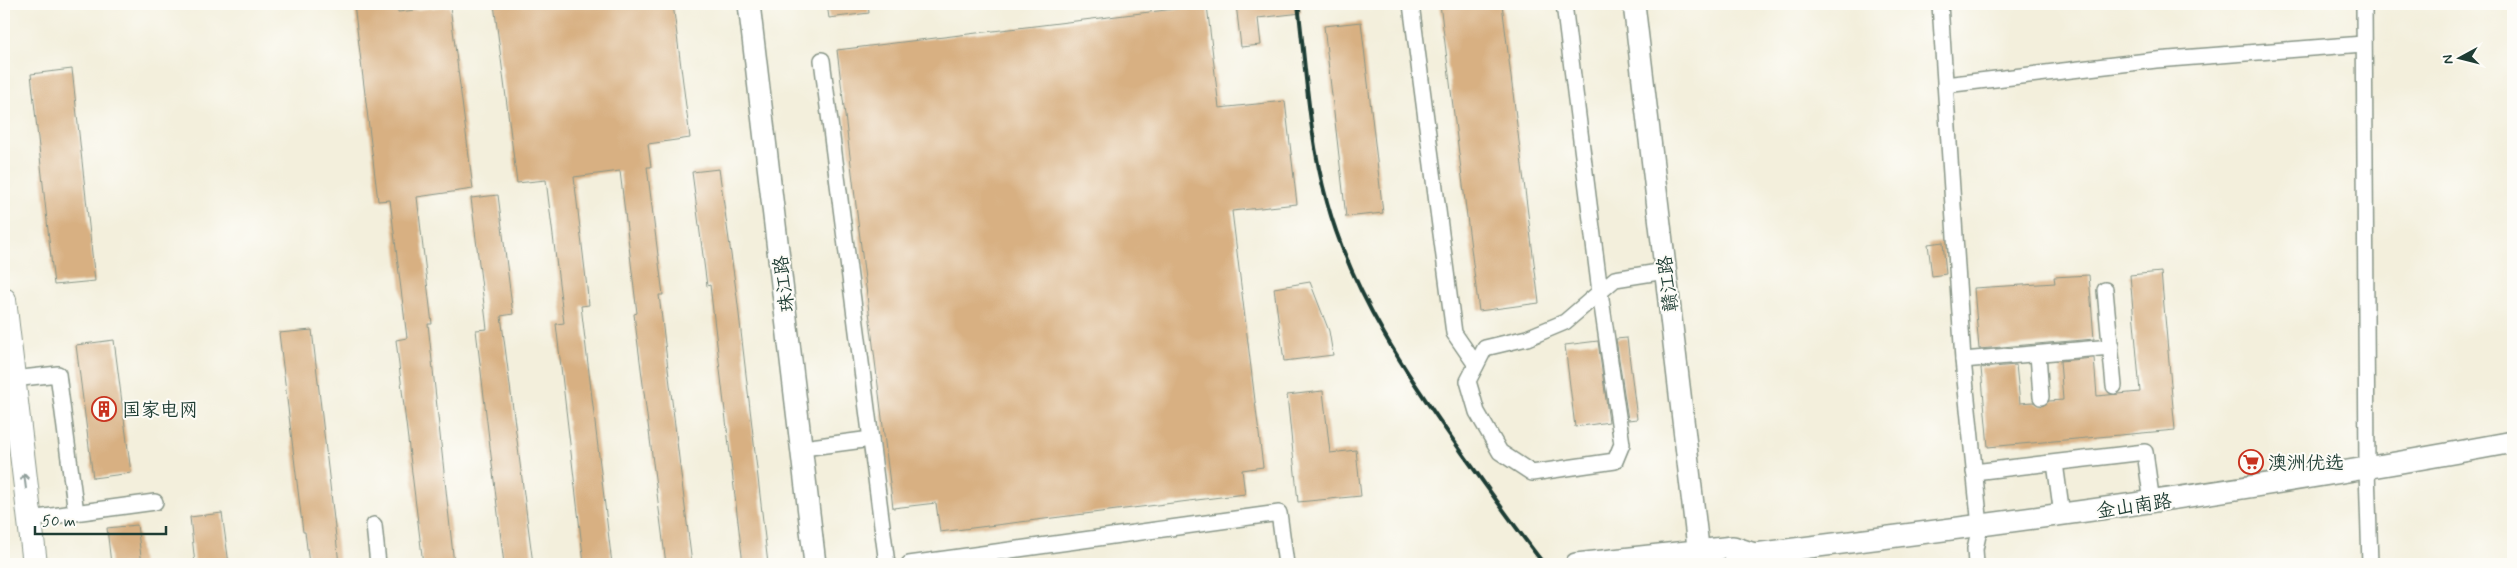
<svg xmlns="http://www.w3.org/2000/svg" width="2517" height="568" font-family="Mynerve,'LXGW WenKai TC',sans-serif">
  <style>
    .building { fill: #d8b082 }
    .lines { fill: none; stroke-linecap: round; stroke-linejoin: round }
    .street-casing { stroke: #899688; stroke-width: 18 }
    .secondary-casing { stroke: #899688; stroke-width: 24 }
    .primary-casing { stroke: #899688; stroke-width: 26 }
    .street { stroke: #fff; stroke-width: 15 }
    .secondary { stroke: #fff; stroke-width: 21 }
    .primary { stroke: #fff; stroke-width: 24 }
    .rail { stroke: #1f3d34; stroke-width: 4 }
    .oneway { stroke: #8f9e9a }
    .labels { text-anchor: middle; stroke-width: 4; stroke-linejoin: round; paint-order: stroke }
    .street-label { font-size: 19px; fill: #1f3d34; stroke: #fdfcf7 }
    .poi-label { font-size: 19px; fill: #1f3d34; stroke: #fdfcf7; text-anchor: start }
  </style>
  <rect width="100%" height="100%" fill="#fdfcf7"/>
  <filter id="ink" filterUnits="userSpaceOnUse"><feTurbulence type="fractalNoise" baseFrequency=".02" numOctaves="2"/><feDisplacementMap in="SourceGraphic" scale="10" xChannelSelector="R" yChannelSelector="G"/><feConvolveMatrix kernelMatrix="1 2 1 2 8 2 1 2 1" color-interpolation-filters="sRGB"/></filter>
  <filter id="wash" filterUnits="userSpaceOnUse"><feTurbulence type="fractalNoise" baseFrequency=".0096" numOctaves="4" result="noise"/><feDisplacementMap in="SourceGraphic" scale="20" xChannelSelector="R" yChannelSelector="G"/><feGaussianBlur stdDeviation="1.12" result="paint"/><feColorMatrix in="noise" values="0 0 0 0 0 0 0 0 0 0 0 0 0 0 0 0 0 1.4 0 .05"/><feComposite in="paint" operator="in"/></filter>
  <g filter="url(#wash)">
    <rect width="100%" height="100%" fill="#f3efdc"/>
    <g id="blocks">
      <g class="building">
        <path d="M354,4H397L398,12L450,6L473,189L417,197L432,324H428L454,564H423L396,340L407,338L390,200L378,201Z"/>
        <path d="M494,4H673L690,138L648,144L651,167H647L663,295H659L692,564H666L634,314L637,313L620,171L574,177L589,305L581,306L612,564H584L556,324L564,323L546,180L517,183Z"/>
        <path d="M827,4H868L869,13L829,18Z"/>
        <path d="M1236,4H1300L1301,13L1258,18L1261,45L1241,47Z"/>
        <path d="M1440,4H1502L1539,303L1479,311Z"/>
        <path d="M1207,5L1219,108L1285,101L1297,204L1232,211L1263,467L1242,470L1245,494L940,532L936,503L893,508L837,50Z"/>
        <path d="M1361,22L1383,213L1346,217L1324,26Z"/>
        <path d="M72,69L95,281L54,285L31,74Z"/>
        <path d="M719,169L737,297L768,564H743L710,285L707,286L692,172Z"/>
        <path d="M498,195L513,314L501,316L533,564H504L476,330L487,329L471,198Z"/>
        <path d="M1943,242L1946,274L1932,276L1928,244Z"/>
        <path d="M2161,272L2175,430L1988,447L1981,368L2016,365L2020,403L2033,402L2042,406L2049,401L2063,400L2060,361L2094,358L2097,396L2140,392L2130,275Z"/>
        <path d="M2089,275L2094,339L1979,349L1974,288L2055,283L2054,277Z"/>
        <path d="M1310,282L1329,331L1333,355L1284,361L1274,288Z"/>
        <path d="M312,330L335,528L339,564H309L305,532H303L279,333Z"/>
        <path d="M1627,338L1637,419L1628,420L1616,339Z"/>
        <path d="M114,340L131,473L93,478L76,345Z"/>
        <path d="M1598,341L1609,422L1575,427L1565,345Z"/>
        <path d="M1323,391L1330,453L1356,450L1361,496L1298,502L1287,395Z"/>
        <path d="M222,513L229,564H195L190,517Z"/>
        <path d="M137,525L142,564H111L107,528Z"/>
      </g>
    </g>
  </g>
  <g filter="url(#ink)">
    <use href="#blocks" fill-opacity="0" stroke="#899688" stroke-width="1"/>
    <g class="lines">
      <defs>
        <g id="street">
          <path d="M1411,4L1454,333L1476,365"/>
          <path d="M1564,4L1600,292L1622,444L1615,461L1532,473L1500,452L1477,412L1468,381L1485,348L1527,338L1565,322L1615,279L1665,271"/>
          <path d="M1940,4L1963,360L1980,526L1975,549L1976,564"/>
          <path d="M2364,4L2367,470L2370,564"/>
          <path d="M822,60L887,564"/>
          <path d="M1945,85L2156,60L2363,44"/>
          <path d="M2105,290L2114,386"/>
          <path d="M2038,354L2041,397"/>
          <path d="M1963,360L2111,347"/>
          <path d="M13,379L58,374L76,513"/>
          <path d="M803,448L871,439"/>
          <path d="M2055,463L2062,515"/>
          <path d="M1974,472L2145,452L2152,503"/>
          <path d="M30,519L155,502"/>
          <path d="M374,525L378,564"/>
          <path d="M909,564L1279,513L1286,564"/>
        </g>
        <g id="secondary">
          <path d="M749,4L815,564"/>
          <path d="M1634,4L1700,564"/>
          <path d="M1576,564L1733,547L1754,554"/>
          <path d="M1734,564L1754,554C2008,523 2261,489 2513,442"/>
        </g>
        <path id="primary" d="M4,300L35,564"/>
      </defs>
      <use href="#street" class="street-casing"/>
      <use href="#secondary" class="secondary-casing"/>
      <use href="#primary" class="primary-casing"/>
      <use href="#street" class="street"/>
      <use href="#secondary" class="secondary"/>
      <use href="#primary" class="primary"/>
      <path class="rail" d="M1298,4C1306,70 1309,138 1327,202C1352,294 1409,378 1463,454C1490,491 1516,529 1544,564"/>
    </g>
    <defs><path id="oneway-shaft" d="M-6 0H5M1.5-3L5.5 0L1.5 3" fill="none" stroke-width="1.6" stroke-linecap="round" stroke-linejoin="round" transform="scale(1.25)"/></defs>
    <use class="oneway" href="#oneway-shaft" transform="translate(25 481) rotate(-97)"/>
  </g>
  <defs>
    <symbol id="building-ring" viewBox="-11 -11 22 22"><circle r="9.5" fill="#fdfcf7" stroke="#c8321e" stroke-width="1.5"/><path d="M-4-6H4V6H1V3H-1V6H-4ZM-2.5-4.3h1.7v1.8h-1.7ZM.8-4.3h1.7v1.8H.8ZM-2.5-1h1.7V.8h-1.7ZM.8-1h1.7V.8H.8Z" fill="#c8321e"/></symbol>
    <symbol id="supermarket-ring" viewBox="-11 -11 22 22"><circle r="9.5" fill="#fdfcf7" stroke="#c8321e" stroke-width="1.5"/><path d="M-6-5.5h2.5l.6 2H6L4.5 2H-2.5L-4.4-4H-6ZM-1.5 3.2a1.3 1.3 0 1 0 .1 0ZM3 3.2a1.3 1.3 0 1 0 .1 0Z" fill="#c8321e"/></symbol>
  </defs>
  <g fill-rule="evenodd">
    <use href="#building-ring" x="90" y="395" width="28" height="28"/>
    <use href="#supermarket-ring" x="2237" y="448" width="28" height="28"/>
  </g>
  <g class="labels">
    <g class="street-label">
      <text transform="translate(783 284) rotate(-97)" y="7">珠江路</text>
      <text transform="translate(1667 284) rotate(-97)" y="7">赣江路</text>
      <text transform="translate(2134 505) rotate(-8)" y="7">金山南路</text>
    </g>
    <g class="poi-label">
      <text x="122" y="416">国家电网</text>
      <text x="2268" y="469">澳洲优选</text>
    </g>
  </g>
  <rect width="2517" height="568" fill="none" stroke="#fdfcf7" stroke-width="20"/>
  <g transform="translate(2460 58) rotate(263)" stroke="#fdfcf7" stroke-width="4" paint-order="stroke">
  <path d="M0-4L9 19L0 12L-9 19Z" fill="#1f3d34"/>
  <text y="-8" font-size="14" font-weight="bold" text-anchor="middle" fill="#1f3d34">N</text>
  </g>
  <path d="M35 526v8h131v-8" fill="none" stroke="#1f3d34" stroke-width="2.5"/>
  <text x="42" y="526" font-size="15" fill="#1f3d34" stroke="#fdfcf7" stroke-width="4" paint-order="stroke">50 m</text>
</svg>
